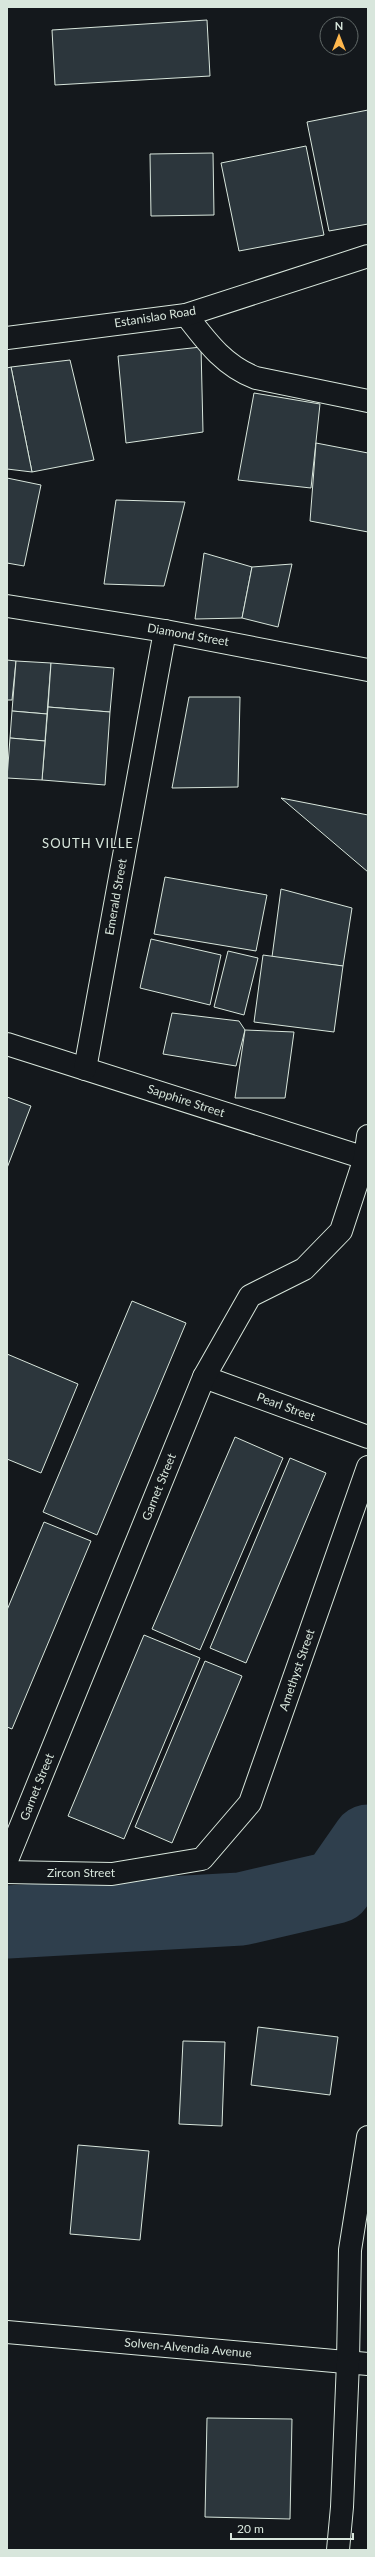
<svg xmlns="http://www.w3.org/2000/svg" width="375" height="2557" font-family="Lato,sans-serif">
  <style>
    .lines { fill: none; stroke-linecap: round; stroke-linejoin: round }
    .river { stroke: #2f3f4d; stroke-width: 73 }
    .building { fill: #2c363c; stroke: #d8e6dc }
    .minor-casing { stroke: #d8e6dc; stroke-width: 24 }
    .tertiary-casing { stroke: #d8e6dc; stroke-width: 24 }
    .minor { stroke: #14181c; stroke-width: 22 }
    .tertiary { stroke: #14181c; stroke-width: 22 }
    .labels { text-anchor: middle; stroke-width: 3; stroke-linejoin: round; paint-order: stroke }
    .street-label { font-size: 12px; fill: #d8e6dc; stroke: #14181c }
    .neighbourhood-label { font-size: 13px; letter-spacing: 1px; fill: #d8e6dc; stroke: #14181c }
  </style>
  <rect width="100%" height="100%" fill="#14181c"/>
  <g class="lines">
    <path class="river" d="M7,1922L241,1909L336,1887L368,1841"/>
  </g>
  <g class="building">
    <path d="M207,20L210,76L55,85L52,30Z"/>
    <path d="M368,110V224L329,231L307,122Z"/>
    <path d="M306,146L324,235L239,251L221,163Z"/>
    <path d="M213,153L214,215L151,216L150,154Z"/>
    <path d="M201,347L203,432L126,443L118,356Z"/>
    <path d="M70,360L94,460L32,472L11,367Z"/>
    <path d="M11,367L32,472L7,469V368Z"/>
    <path d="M254,393L320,404L311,488L238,480Z"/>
    <path d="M316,443L368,453V532L310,521Z"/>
    <path d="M7,478L41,485L24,566L7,563Z"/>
    <path d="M116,500L185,502L164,586L104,584Z"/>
    <path d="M204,553L252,567L242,618L195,619Z"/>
    <path d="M292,564L278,627L242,618L252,567Z"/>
    <path d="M7,660L16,661L12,700H7Z"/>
    <path d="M16,661L51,663L47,714L12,711Z"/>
    <path d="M51,663L114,668L110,712L48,707Z"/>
    <path d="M189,697H240L238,787L172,788Z"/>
    <path d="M48,707L110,712L105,785L42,780Z"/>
    <path d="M12,711L47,714L45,741L10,738Z"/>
    <path d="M10,738L45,741L42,780L7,778Z"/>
    <path d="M281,798L368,815V872Z"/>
    <path d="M165,877L267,895L256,951L154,934Z"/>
    <path d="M281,889L352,908L343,966L272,957Z"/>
    <path d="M151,939L221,955L210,1005L140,988Z"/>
    <path d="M228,951L258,958L244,1015L214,1007Z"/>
    <path d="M263,955L343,966L334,1032L254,1022Z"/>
    <path d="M172,1013L239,1021L245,1030L236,1066L163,1054Z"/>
    <path d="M245,1030L294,1032L285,1098H235Z"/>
    <path d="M7,1097L31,1106L7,1168Z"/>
    <path d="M132,1301L186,1323L97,1535L43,1512Z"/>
    <path d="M7,1354L78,1384L41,1473L7,1459Z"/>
    <path d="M235,1437L283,1458L200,1650L152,1629Z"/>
    <path d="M290,1458L326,1473L246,1663L210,1648Z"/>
    <path d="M44,1522L91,1541L12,1729L7,1727V1610Z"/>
    <path d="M144,1635L200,1658L124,1839L68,1816Z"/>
    <path d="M205,1661L242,1676L172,1843L135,1827Z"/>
    <path d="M258,2027L338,2037L330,2095L251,2085Z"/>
    <path d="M183,2041L225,2042L222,2126L179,2124Z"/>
    <path d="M78,2145L149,2151L140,2240L70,2234Z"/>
    <path d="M207,2418L292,2419L290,2519L205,2517Z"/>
  </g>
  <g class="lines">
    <defs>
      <g id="minor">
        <path d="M186,315C206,341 224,366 256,378L368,401"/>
        <path d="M7,606L165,631L368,670"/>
        <path d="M7,1044L365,1158"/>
        <path d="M85,1069L165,631"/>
        <path d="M204,1377L368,1437"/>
        <path d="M7,1860L204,1377L250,1296L304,1269L341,1231L365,1158L368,1136"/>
        <path d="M7,1872L112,1874L202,1859L250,1803L368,1467"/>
        <path d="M7,2332L368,2364"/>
        <path d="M338,2550L342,2507L348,2362L350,2250L368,2137"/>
      </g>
      <path id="tertiary" d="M7,338L186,315L368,256"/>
    </defs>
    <use href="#minor" class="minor-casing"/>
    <use href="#tertiary" class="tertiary-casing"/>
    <use href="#minor" class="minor"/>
    <use href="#tertiary" class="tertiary"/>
  </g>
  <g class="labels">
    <g class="street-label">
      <text transform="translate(155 317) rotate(-9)" y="4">Estanislao Road</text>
      <text transform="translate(188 635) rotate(10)" y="4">Diamond Street</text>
      <text transform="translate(116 897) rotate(-80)" y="4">Emerald Street</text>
      <text transform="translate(186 1101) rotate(18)" y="4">Sapphire Street</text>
      <text transform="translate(286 1407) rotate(20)" y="4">Pearl Street</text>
      <text transform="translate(159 1487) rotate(-68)" y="4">Garnet Street</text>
      <text transform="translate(297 1670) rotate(-71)" y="4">Amethyst Street</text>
      <text transform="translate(37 1787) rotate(-68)" y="4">Garnet Street</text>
      <text x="81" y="1877">Zircon Street</text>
      <text transform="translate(188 2348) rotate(5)" y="4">Solven-Alvendia Avenue</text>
    </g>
    <g class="neighbourhood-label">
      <text x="88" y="848">SOUTH VILLE</text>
    </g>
  </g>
  <rect width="375" height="2557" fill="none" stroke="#d8e6dc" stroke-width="16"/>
  <g transform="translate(339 36)"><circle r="19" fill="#14181c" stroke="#626a69"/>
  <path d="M0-3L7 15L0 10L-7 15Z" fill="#ffb74d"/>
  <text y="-6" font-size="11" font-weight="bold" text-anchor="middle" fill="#d8e6dc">N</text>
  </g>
  <path d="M231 2533v6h122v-6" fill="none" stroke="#d8e6dc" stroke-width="2"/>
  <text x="237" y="2533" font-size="12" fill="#d8e6dc" stroke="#14181c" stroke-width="3" paint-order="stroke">20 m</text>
</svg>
